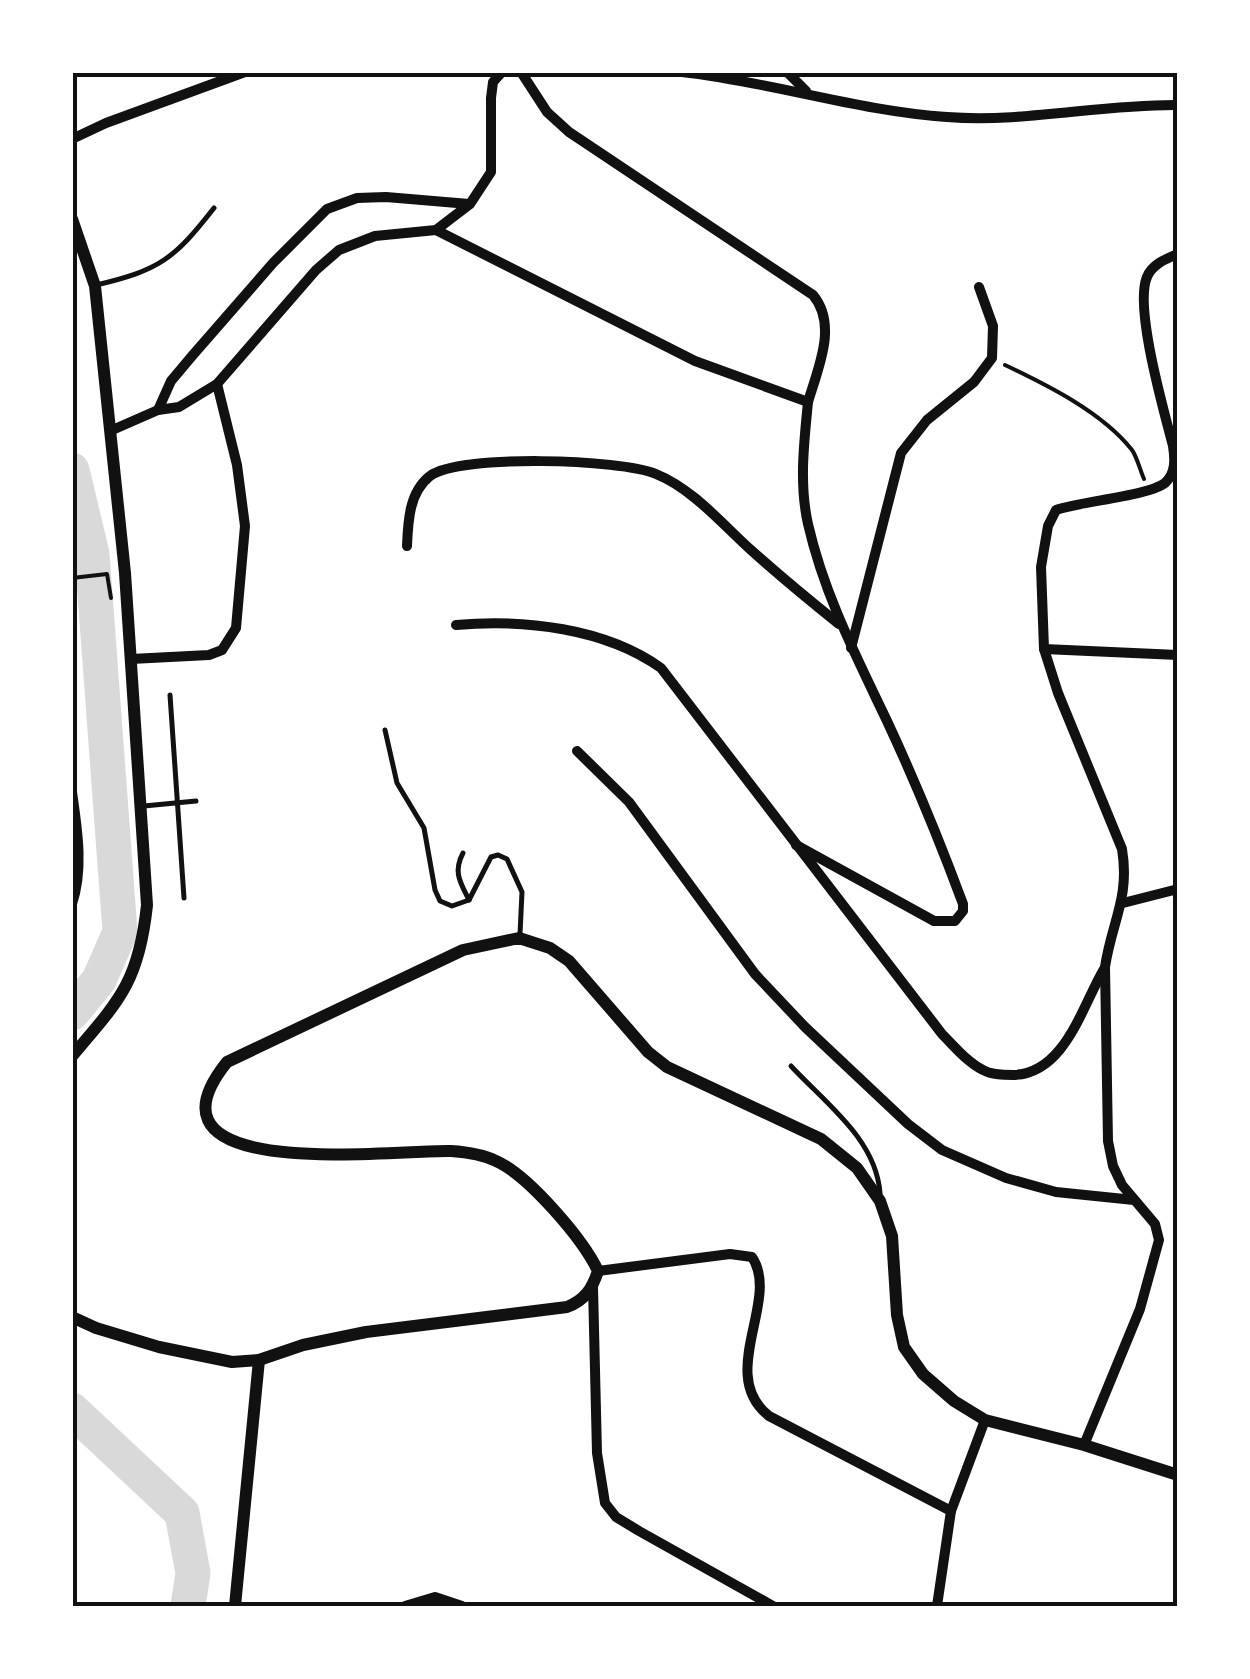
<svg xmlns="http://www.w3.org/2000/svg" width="1250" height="1679" font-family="'Fira Sans Condensed',sans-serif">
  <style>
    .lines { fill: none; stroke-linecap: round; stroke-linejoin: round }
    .river { stroke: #d9d9d9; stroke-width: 35 }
    .path { stroke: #111; stroke-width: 4 }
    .service { stroke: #111; stroke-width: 5 }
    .minor { stroke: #111; stroke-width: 10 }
    .tertiary { stroke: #111; stroke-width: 12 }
    .neatline { fill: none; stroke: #111; stroke-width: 4 }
  </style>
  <rect width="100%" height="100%" fill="#fff"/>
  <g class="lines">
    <g class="river">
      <path d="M72,470L92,554L120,932L99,980L72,1013"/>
      <path d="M72,1410L182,1513L193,1573L188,1606"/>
    </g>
    <g class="path">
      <path d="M1005,365C1047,385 1102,412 1132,450C1137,457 1140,470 1144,479"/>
      <path d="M72,578L107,574L111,598"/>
    </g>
    <g class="service">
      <path d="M96,285C160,270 174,259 214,208"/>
      <path d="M170,695L184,898"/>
      <path d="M385,730L397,783L424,828L435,890L440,901L452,906L469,900L491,857L498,855L507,859L522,892L520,934"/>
      <path d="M144,806L196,801"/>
      <path d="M463,853C453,872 460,882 469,900"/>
      <path d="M791,1066C825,1103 876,1139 880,1193"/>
    </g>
    <g class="minor">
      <path d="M521,72L547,112L569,132L813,295C838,325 818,368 808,402"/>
      <path d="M682,72C772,82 858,111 947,117C1024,123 1101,104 1178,105"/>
      <path d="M787,72L806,91"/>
      <path d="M72,139L106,123L245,72"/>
      <path d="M436,230L695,361L808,402C804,443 799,484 808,524C824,594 856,656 887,721C915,781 940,842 963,904V911L955,921H934L796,845"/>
      <path d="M158,410L171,381L192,356L273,263L327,209L357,198L386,197L469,204"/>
      <path d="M110,431L158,410L179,407L217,384L316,270L339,250L375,236L436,230L470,204L491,172V98L493,82L502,72"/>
      <path d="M407,546C408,522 409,492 430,476C459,454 621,459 656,474C693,489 722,524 751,550C780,576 809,600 839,624"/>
      <path d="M456,625C524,619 605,628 661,668L942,1034C954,1046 967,1062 983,1070C992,1075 1004,1075 1013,1075C1065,1074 1082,1006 1104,969"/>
      <path d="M851,648L901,453L927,420L974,382L992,358L993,326L979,287"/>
      <path d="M1044,649L1178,655"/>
      <path d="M131,659L209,655L222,650L236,628L245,526L237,465L217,384"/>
      <path d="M577,751L629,802L755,974L805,1027L908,1124L942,1150L1006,1178L1056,1192L1134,1200"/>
      <path d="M72,792C77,828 84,868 72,904"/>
      <path d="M1123,903L1178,889"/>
      <path d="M598,1271L730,1254L752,1257C781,1300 716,1374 769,1416L951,1511"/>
      <path d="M593,1287L597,1453L605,1503L616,1517L639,1531L773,1606"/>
      <path d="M1084,1445L1140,1309L1159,1240L1155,1224L1122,1185L1113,1166L1108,1141L1105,967C1112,921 1130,898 1122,849L1058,693L1044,649L1041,567L1048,526L1056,510C1082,501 1148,496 1165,483C1176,473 1175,459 1173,446C1164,411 1134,307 1147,277C1152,264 1166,259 1178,254"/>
      <path d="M405,1606L435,1597L462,1606"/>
      <path d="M937,1606L951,1511L985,1420"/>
    </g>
    <g class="tertiary">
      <path d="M72,219L95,286L125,573L147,905C139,981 120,1000 72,1056"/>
      <path d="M72,1317L96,1328L159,1347L232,1362L259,1360L303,1345L366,1332L567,1307C585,1300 592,1289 598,1271C583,1239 528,1175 496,1161C482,1154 466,1152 451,1151C399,1149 128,1185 227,1062L463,950L519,938L550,948L569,961L648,1052L667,1067L821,1139L857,1168L880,1201L892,1236L897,1315L904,1347L923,1374L954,1401L985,1420L1084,1445L1178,1475"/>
      <path d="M235,1606L259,1360"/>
    </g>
  </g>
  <rect width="1250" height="1679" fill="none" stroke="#ffffff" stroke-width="150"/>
  <rect x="75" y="75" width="1100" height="1529" class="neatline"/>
</svg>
